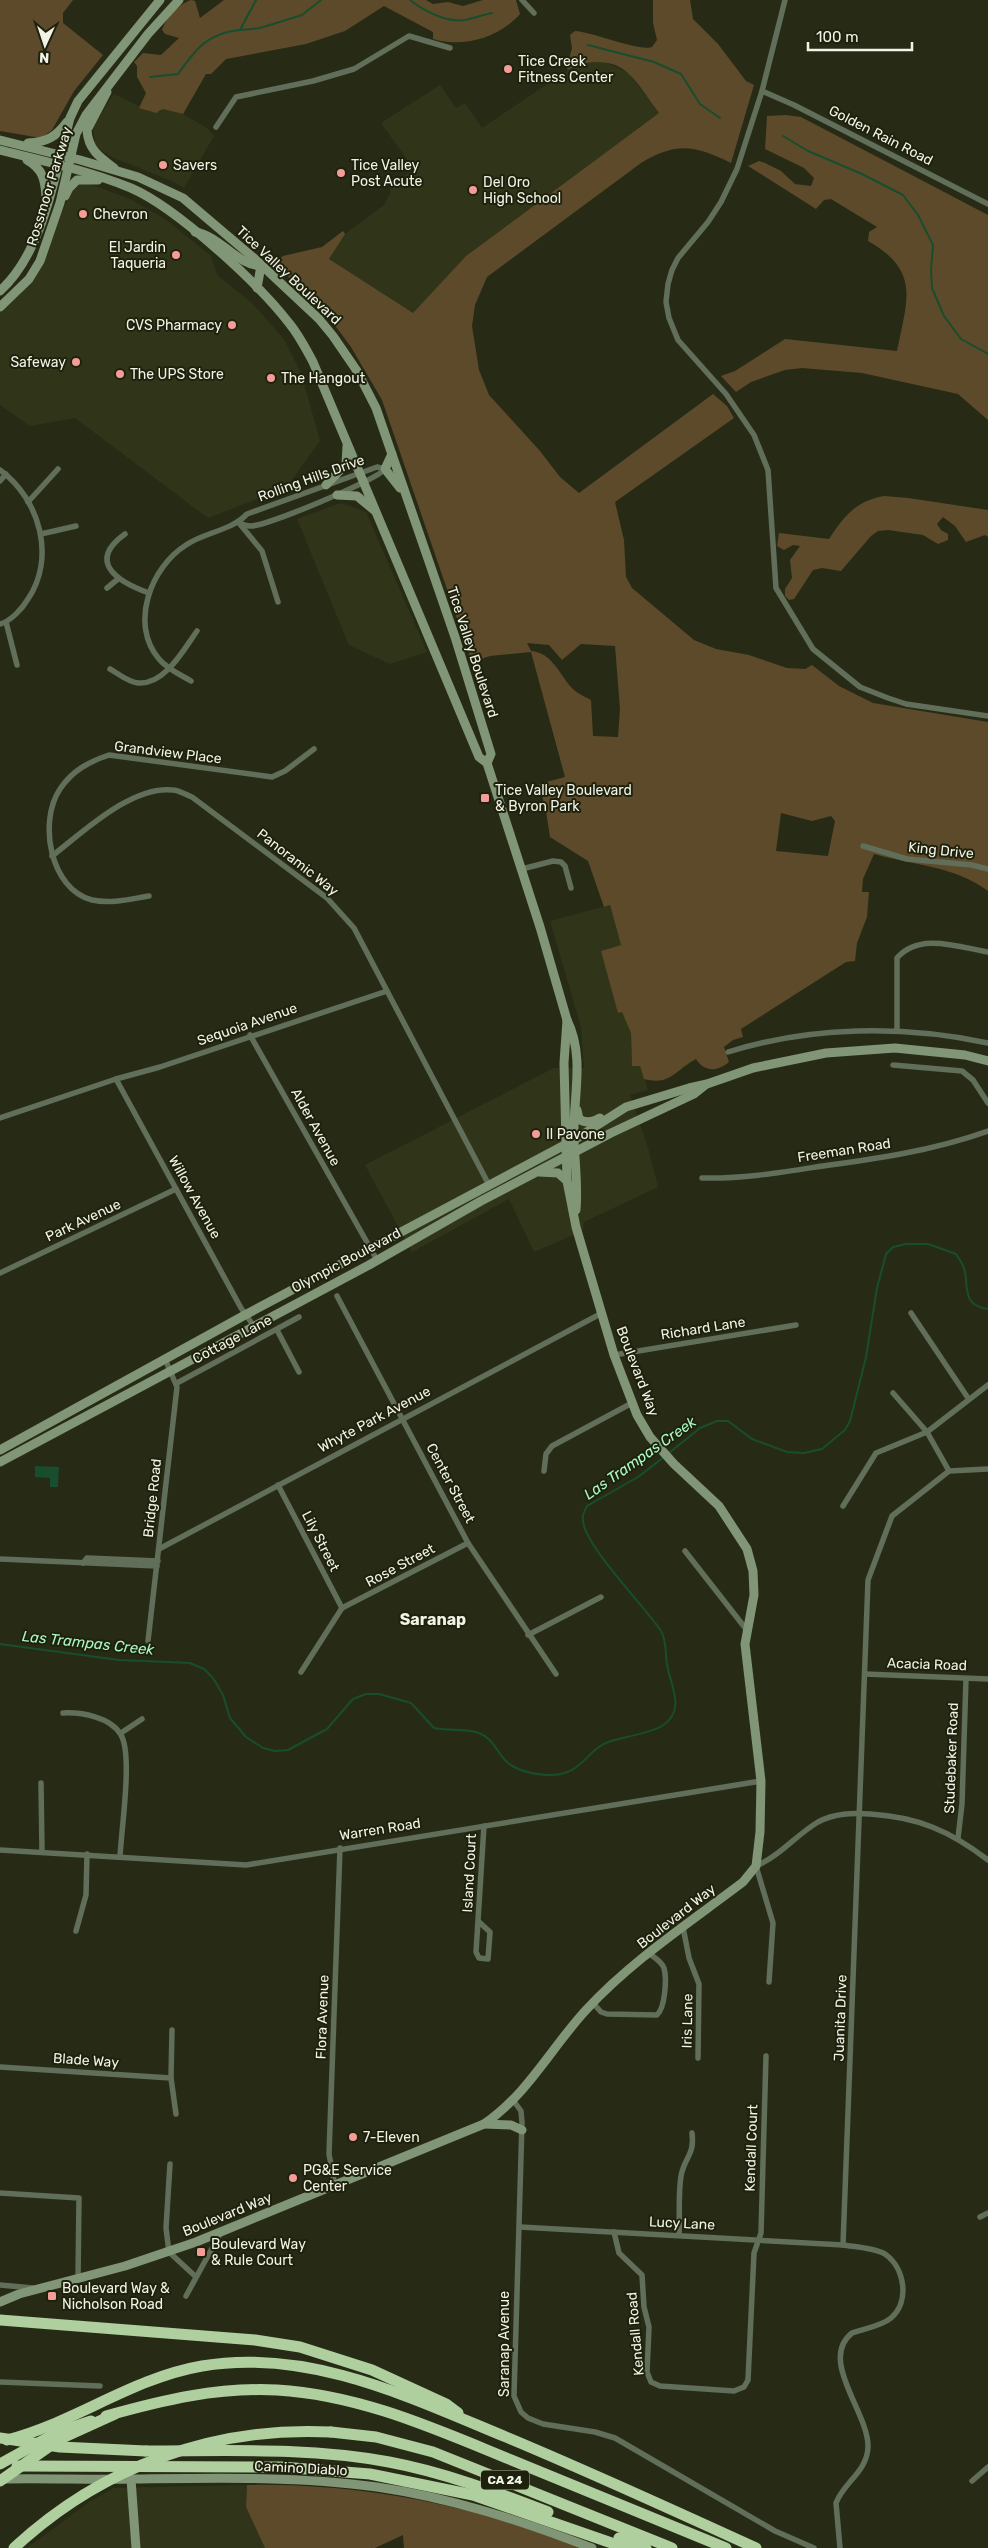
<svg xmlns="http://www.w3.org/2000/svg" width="988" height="2548" font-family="Rubik,sans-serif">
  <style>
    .built { fill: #303519 }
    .green { fill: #5d4a2a; fill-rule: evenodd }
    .water { fill: #184d2e }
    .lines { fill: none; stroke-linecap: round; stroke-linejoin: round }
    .stream { stroke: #184d2e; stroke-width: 2 }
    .street { stroke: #616e5a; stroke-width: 5.5 }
    .secondary { stroke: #809676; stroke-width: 9 }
    .highway { stroke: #afd09e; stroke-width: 11 }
    .highway-bridge { stroke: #afd09e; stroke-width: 11 }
    .poi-dot { fill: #f59b98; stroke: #1e210c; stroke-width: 2 }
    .labels { text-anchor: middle; stroke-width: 4; stroke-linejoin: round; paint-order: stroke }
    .shield { fill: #1e210c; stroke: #b1b4a5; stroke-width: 1 }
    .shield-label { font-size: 12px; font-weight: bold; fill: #f0f3e6 }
    .poi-label { font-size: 14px; fill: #f0f3e6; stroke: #1e210c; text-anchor: start }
    .street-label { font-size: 14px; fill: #f0f3e6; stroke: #1e210c }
    .water-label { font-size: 15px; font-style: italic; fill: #a9f8c3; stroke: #1e210c }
    .quarter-label { font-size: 16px; font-weight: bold; fill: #f0f3e6; stroke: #1e210c }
  </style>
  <rect width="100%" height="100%" fill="#272b16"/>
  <g class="built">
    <path d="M603,61L629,73L659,113L466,256L413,313L328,259L345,234L384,205L390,194V186L414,169L381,123L440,85L456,108L465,103L482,128L579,63Z"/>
    <path d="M114,94L151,112H160L163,109L183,114L207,128L214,136L184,188L172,181L114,158L100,150L95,143L93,127Z"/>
    <path d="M85,182L130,199L165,219L211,256L217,275L252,303L284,339L301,373L320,441L286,488L208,518L75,418L30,426L0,405V306L30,281L56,228L73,186Z"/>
    <path d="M341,503L366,512L427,652L390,664L349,645L297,519Z"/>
    <path d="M610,905L621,945L601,951L619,1013L622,1011L631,1033L632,1065L640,1066L648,1090L630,1095L648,1148L658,1187L584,1222L583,1231L534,1252L509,1199L412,1252L365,1165L554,1068H584L581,1027L550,921Z"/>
    <path d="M247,2485L246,2507L265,2548H27L89,2502L114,2488Z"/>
  </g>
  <g class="green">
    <path d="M0,0H73L63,13V23L103,55L74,91L52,130L41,138L0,131Z"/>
    <path d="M191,0L195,1L200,18L224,0H426L433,4L448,2L463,6L483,0H516L520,14C499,38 463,48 433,39V32L384,6L345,31L306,44L226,59L211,74H206L183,114L163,109L156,113L139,108L146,93L137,77V66L134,62L143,53L161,55L179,38L165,34L162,30C166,18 179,4 191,0Z"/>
    <path d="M653,0H690L693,19L718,44L746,81L754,85L731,163C694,145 677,142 641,163L487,277L475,305L472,326L479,370L489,395L540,451L560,477L579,493L713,394L727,406L734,418L615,502L624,540L626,577L632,588L694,640L716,649L749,655L787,668L805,669L812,665L839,686L873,703L988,722V891C955,866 912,865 874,854L863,879L862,892H869L867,917L857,943L855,961L846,962L741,1029L743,1037L733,1040L724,1047L729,1062C718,1072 704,1072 696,1059C675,1070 671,1086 644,1079L640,1066H632L631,1033L622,1012L618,1013L601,951L621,945L610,905L604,907L588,861L550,837L546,811L539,784L565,777L531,652L490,656L472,662L382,400L351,347L334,324L309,295L279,269L278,260L283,256L322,247L343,231L345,234L329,259L413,313L466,256L659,113C649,100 641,86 630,75C615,58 585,59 568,70L567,68L572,48L570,35L575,31C593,32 640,52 652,47L657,40L653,23ZM527,643L549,645L562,660L581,644L615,646L620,709L618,737L593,736L591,700C584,696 576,693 571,687C558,672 552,653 531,651ZM781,813L812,821L831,816L835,821L828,856L776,851Z"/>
    <path d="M786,115L801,117L988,215V420L958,394L862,373L802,368L785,370L751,382L736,392L721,376L735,371L785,339L897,351C907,300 921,271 868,241L869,232L877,227L831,199L824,200L816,209L748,166L759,161L765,163L781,171L795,184L811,186L814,178L804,168L765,149L767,116Z"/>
    <path d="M884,496L908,498L988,510V537L985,535L966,542L955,526L943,517L937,524L941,530L948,534V540L938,544L923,535L888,530L878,531L871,536L841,571L822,568L813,570L794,599L789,600L785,596V589L792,578L790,560L800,546L793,545L784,550L777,546L779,533L829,539C844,516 856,501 884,496Z"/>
    <path d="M247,2485C360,2483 475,2505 579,2548H404L403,2535L375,2548H265L246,2507Z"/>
  </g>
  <path class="water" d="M35,1466L59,1467L58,1487H50V1478L35,1477Z"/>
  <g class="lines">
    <g class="stream">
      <path d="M410,0C424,11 447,23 465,20C474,18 483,15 492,13"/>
      <path d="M241,30L260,28L302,15L321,0"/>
      <path d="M588,45L654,62L681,74L700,104L720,118"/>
      <path d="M150,77L178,74C196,49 207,33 240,30L256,0"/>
      <path d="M783,136L808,151L862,174L903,195L918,215L933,245L931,270L932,288L944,316L961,339L988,354"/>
      <path d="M669,1453L700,1428L717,1421H728L752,1439L787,1452L804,1453L822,1449L845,1430L850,1421L866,1357L877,1288L886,1254L893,1247L906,1244H928L956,1254C960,1260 964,1265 965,1272C968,1290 963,1305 988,1309"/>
      <path d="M0,1644L119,1660L190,1663L204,1669L213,1678L223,1695L230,1718L246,1737L263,1748L275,1751L288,1750L327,1729L353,1699L366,1694H379L411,1703L434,1728C448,1731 466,1728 479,1733C492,1738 496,1750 505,1760C515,1771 533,1774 547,1775C583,1777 585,1749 611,1741C625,1737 650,1733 662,1726C687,1710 670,1685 667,1664C665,1653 667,1641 661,1631C646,1608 583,1544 583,1520C582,1515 585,1510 587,1506L638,1477L664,1457"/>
    </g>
    <g class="street">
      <path d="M522,0L534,13"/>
      <path d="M785,0L762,91L737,169L721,202L708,222L678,258L672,270L668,284L666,302L669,318L678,340L726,394L754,435L768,470L776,588L813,649L860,687L888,698L906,704L988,716"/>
      <path d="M762,91L794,105L988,204"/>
      <path d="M216,127L236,97L313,81L354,69L409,36L450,48"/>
      <path d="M0,470C40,499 56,558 28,599C22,609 11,621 0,624"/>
      <path d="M0,481L6,474"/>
      <path d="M28,502L58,469"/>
      <path d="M239,523C242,524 246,526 250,526C265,527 377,480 385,469"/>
      <path d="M239,523L262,551L278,602"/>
      <path d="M41,534L76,526"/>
      <path d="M125,534C86,562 118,582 149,593"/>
      <path d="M107,588L118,579"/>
      <path d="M6,622L17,665"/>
      <path d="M110,669C119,674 128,682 138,683C165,685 184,649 197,631"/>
      <path d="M191,681C181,675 167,669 159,659C129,624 151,567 186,545C205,532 231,531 247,514L377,467L385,469"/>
      <path d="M863,846L907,859L972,865L988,869"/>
      <path d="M52,856C83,832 132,785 173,790C179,790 186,795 192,797L327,898L354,928L489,1185"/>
      <path d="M522,869L553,861L561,862L565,866L571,888"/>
      <path d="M149,896C130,899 112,904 92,900C50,889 38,822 60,789C72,771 88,762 109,755L272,777L285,771L314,749"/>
      <path d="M897,1031V958C919,932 959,947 988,952"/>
      <path d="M250,1035L377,1260"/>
      <path d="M728,1052C811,1026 903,1025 988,1043"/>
      <path d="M893,1065L962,1071L973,1080L988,1103"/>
      <path d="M116,1079L241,1308L253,1325"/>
      <path d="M0,1118L116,1079L160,1067L387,991"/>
      <path d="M702,1178C741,1179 778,1173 816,1167C875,1159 932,1151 988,1131"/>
      <path d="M0,1273L176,1189"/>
      <path d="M337,1296L468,1543L556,1674"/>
      <path d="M911,1313L968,1398"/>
      <path d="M277,1330L299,1372"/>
      <path d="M614,1355L796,1325"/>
      <path d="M177,1383L299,1317"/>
      <path d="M893,1393L927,1432L949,1471"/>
      <path d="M544,1471L546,1454L552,1446L632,1403"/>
      <path d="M278,1485L342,1608"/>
      <path d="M843,1506L876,1453L927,1432L988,1385"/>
      <path d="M159,1549L602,1313"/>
      <path d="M685,1551L746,1629"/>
      <path d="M0,1559L157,1566"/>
      <path d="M83,1563L87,1558L158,1561"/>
      <path d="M528,1635L601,1597"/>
      <path d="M148,1641L177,1387L165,1359"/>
      <path d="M301,1672L342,1608L468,1543"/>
      <path d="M865,1674L988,1679"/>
      <path d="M63,1713C81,1712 111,1717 121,1735C133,1755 121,1831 120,1857"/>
      <path d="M121,1733L142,1719"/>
      <path d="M41,1783L42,1852"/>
      <path d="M958,1838L962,1804L966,1679"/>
      <path d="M0,1850L246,1865L761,1781"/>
      <path d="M478,1921L490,1932L488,1959L479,1958L476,1952L484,1826"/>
      <path d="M683,1927L689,1958L699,1984L698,2058"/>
      <path d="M76,1931L86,1895L87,1854"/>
      <path d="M769,1982L773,1923L756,1866C780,1856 796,1835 818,1822C835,1813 852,1813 870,1814C918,1817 950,1831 988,1860"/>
      <path d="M593,2003L601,2012L607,2014L657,2015C665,2008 667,1979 664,1968C662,1962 655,1958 650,1954"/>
      <path d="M172,2030L171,2078L176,2114"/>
      <path d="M0,2067L171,2078"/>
      <path d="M513,2100L521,2111L522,2122L514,2396L521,2412L528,2418L543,2424L595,2432L615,2438L775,2531L814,2548"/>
      <path d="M170,2164L166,2228L169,2252L195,2276"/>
      <path d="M335,2186L329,2154L340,1848"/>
      <path d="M0,2193L79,2198L78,2279"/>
      <path d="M980,2217L988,2213"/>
      <path d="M520,2227L843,2245C855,2247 874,2248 885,2254C905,2268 910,2302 891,2318C882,2326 863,2329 852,2333C818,2360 869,2413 868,2447C867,2472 844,2482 836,2503L840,2548"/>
      <path d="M614,2232L619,2253L642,2275L644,2307L649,2327L647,2372L651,2382L660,2386L734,2391L744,2387L748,2380L754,2253L761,2233L766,2056"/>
      <path d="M679,2235C680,2216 678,2195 681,2176C684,2158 695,2155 692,2133"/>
      <path d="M843,2245L868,1580L892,1516L949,1471L988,1469"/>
      <path d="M0,2285L33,2288"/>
      <path d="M186,2296L221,2232"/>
      <path d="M0,2382L100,2386"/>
      <path d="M972,2481L988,2467"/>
    </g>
    <g class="secondary">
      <path d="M107,92L87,130C88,149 99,157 114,168"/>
      <path d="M0,140L80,160L138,177L183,198L255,259L319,319L333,336L357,371L376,408L455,637L491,754L487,763"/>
      <path d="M28,143C47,142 56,137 67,122"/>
      <path d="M0,150C44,161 89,171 131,188C177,208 258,283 289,323C299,335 306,349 313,362L479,757L487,763L540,927L567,1020C586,1058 572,1101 574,1141C575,1164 578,1186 576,1210"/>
      <path d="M27,160C43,169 45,180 46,197"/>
      <path d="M65,196L69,188L77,180H98"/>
      <path d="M195,232C222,237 235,264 261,266"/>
      <path d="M257,288L261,266"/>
      <path d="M0,291C44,251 55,174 70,118L78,101L160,0"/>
      <path d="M0,307L29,279L40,261L60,203L76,134L86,115L148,34L179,0"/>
      <path d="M392,454L385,469L400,488"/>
      <path d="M326,485L346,464L347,446"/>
      <path d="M337,495L357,496L374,510"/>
      <path d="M577,1110L579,1119C586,1124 593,1122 600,1118"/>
      <path d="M539,1172L558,1173L567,1181"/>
      <path d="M0,1450L245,1315L574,1140L626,1107L689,1088L707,1084L753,1068L826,1053L895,1048L965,1055L988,1061"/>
      <path d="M0,1462L369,1265L481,1201L611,1133L694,1094L704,1086"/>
      <path d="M484,2124L511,2125L522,2130"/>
      <path d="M0,2302L19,2294L125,2266L196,2242L484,2124C527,2095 551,2048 586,2010C631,1961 689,1923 743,1882L756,1866L760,1832L761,1781L745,1644L754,1595L753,1571L747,1549L719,1506L674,1464L650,1437L637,1415L614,1355L576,1227L567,1181L564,1063L567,1020"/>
      <path d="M2,2479C46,2478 90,2480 135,2479C215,2478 297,2476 377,2487C452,2498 522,2521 592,2548"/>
      <path d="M131,2479L136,2548"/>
    </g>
    <g class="highway">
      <path d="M0,2320L255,2340L300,2347L372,2370L446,2404L458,2413"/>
      <path d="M106,2416C163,2400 217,2387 277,2390C360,2395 433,2428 509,2459C581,2489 654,2518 726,2548"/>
      <path d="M331,2432L376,2437L433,2452L672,2548"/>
      <path d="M7,2440C74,2423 132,2378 202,2366C309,2348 409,2397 506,2437C590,2472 673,2510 756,2548"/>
      <path d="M146,2451C226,2451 309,2447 389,2462C443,2472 496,2492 548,2512"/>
      <path d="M0,2464L58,2432L91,2421"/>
      <path d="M17,2466L281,2467L370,2474L473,2495L626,2548"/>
      <path d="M619,2538L646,2548"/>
    </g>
    <g class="highway-bridge">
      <path d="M0,2438L60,2447L146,2451"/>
      <path d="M0,2481L60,2439L115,2414"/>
      <path d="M14,2548C101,2467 213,2426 331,2432"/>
    </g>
  </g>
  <g class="poi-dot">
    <circle cx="508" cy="69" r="5"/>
    <circle cx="163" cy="165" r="5"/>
    <circle cx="341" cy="173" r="5"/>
    <circle cx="473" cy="190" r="5"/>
    <circle cx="83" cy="214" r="5"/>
    <circle cx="176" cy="255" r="5"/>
    <circle cx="232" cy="325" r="5"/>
    <circle cx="76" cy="362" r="5"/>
    <circle cx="120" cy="374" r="5"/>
    <circle cx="271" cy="378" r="5"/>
    <rect x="480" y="793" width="10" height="10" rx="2.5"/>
    <circle cx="536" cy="1134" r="5"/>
    <circle cx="353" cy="2137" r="5"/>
    <circle cx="293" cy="2178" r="5"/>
    <rect x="196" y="2247" width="10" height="10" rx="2.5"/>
    <rect x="47" y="2291" width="10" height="10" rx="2.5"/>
  </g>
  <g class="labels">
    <rect class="shield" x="481" y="2470.5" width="48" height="19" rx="4"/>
    <g class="shield-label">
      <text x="505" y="2484">CA 24</text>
    </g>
    <g class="poi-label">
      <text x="518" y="66">Tice Creek<tspan x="518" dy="16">Fitness Center</tspan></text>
      <text x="173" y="170">Savers</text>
      <text x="351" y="170">Tice Valley<tspan x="351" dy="16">Post Acute</tspan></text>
      <text x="483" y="187">Del Oro<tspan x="483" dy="16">High School</tspan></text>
      <text x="93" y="219">Chevron</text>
      <text x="166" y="252" text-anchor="end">El Jardin<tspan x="166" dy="16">Taqueria</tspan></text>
      <text x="222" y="330" text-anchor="end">CVS Pharmacy</text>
      <text x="66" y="367" text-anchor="end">Safeway</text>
      <text x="130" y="379">The UPS Store</text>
      <text x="281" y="383">The Hangout</text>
      <text x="495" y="795">Tice Valley Boulevard<tspan x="495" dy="16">&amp; Byron Park</tspan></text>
      <text x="546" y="1139">Il Pavone</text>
      <text x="363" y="2142">7-Eleven</text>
      <text x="303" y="2175">PG&amp;E Service<tspan x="303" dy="16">Center</tspan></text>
      <text x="211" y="2249">Boulevard Way<tspan x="211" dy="16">&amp; Rule Court</tspan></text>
      <text x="62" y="2293">Boulevard Way &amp;<tspan x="62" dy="16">Nicholson Road</tspan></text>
    </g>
    <g class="street-label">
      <text transform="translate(881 135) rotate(27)" y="5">Golden Rain Road</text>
      <text transform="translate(49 186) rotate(-73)" y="5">Rossmoor Parkway</text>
      <text transform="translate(289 275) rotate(43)" y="5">Tice Valley Boulevard</text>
      <text transform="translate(311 478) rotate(-20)" y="5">Rolling Hills Drive</text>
      <text transform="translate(473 652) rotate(72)" y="5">Tice Valley Boulevard</text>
      <text transform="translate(168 752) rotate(7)" y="5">Grandview Place</text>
      <text transform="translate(941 850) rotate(6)" y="5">King Drive</text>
      <text transform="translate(298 862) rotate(38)" y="5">Panoramic Way</text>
      <text transform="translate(247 1024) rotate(-19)" y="5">Sequoia Avenue</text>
      <text transform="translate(316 1127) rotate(61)" y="5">Alder Avenue</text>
      <text transform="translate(844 1150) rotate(-9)" y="5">Freeman Road</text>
      <text transform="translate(195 1197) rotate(61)" y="5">Willow Avenue</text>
      <text transform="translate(83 1220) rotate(-25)" y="5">Park Avenue</text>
      <text transform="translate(346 1260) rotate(-28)" y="5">Olympic Boulevard</text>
      <text transform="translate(703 1328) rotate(-9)" y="5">Richard Lane</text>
      <text transform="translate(232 1339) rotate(-28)" y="5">Cottage Lane</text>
      <text transform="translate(638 1371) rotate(69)" y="5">Boulevard Way</text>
      <text transform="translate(374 1419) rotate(-28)" y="5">Whyte Park Avenue</text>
      <text transform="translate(451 1483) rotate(62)" y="5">Center Street</text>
      <text transform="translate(152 1498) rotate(-84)" y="5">Bridge Road</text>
      <text transform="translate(321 1541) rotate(63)" y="5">Lily Street</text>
      <text transform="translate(400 1565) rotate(-28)" y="5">Rose Street</text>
      <text transform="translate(927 1664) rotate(2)" y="5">Acacia Road</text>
      <text transform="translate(951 1758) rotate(-88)" y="5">Studebaker Road</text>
      <text transform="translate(380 1829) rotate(-9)" y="5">Warren Road</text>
      <text transform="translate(469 1873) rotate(-87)" y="5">Island Court</text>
      <text transform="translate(676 1916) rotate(-38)" y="5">Boulevard Way</text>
      <text transform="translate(322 2017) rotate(-88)" y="5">Flora Avenue</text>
      <text transform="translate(840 2018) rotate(-88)" y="5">Juanita Drive</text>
      <text transform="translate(687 2021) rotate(-89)" y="5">Iris Lane</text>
      <text transform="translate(86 2060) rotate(4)" y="5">Blade Way</text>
      <text transform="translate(751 2148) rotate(-88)" y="5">Kendall Court</text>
      <text transform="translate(227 2214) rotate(-22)" y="5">Boulevard Way</text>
      <text transform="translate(682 2223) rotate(3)" y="5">Lucy Lane</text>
      <text transform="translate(635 2334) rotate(-95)" y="5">Kendall Road</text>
      <text transform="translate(504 2344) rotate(-90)" y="5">Saranap Avenue</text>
      <text transform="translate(301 2468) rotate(3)" y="5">Camino Diablo</text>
    </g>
    <g class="water-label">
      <text transform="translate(640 1458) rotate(-35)" y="5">Las Trampas Creek</text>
      <text transform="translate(88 1643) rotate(6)" y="5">Las Trampas Creek</text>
    </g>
    <g class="quarter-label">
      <text x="433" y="1625">Saranap</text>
    </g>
  </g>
  <g transform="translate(45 45) rotate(183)" stroke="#1e210c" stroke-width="4" paint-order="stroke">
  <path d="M0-4L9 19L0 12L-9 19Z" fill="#f0f3e6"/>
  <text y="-8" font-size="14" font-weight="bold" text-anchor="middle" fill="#f0f3e6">N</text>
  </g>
  <path d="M808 42v8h104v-8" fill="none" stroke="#f0f3e6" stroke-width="2.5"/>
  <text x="816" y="42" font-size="15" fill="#f0f3e6" stroke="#1e210c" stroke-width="4" paint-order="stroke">100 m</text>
</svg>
